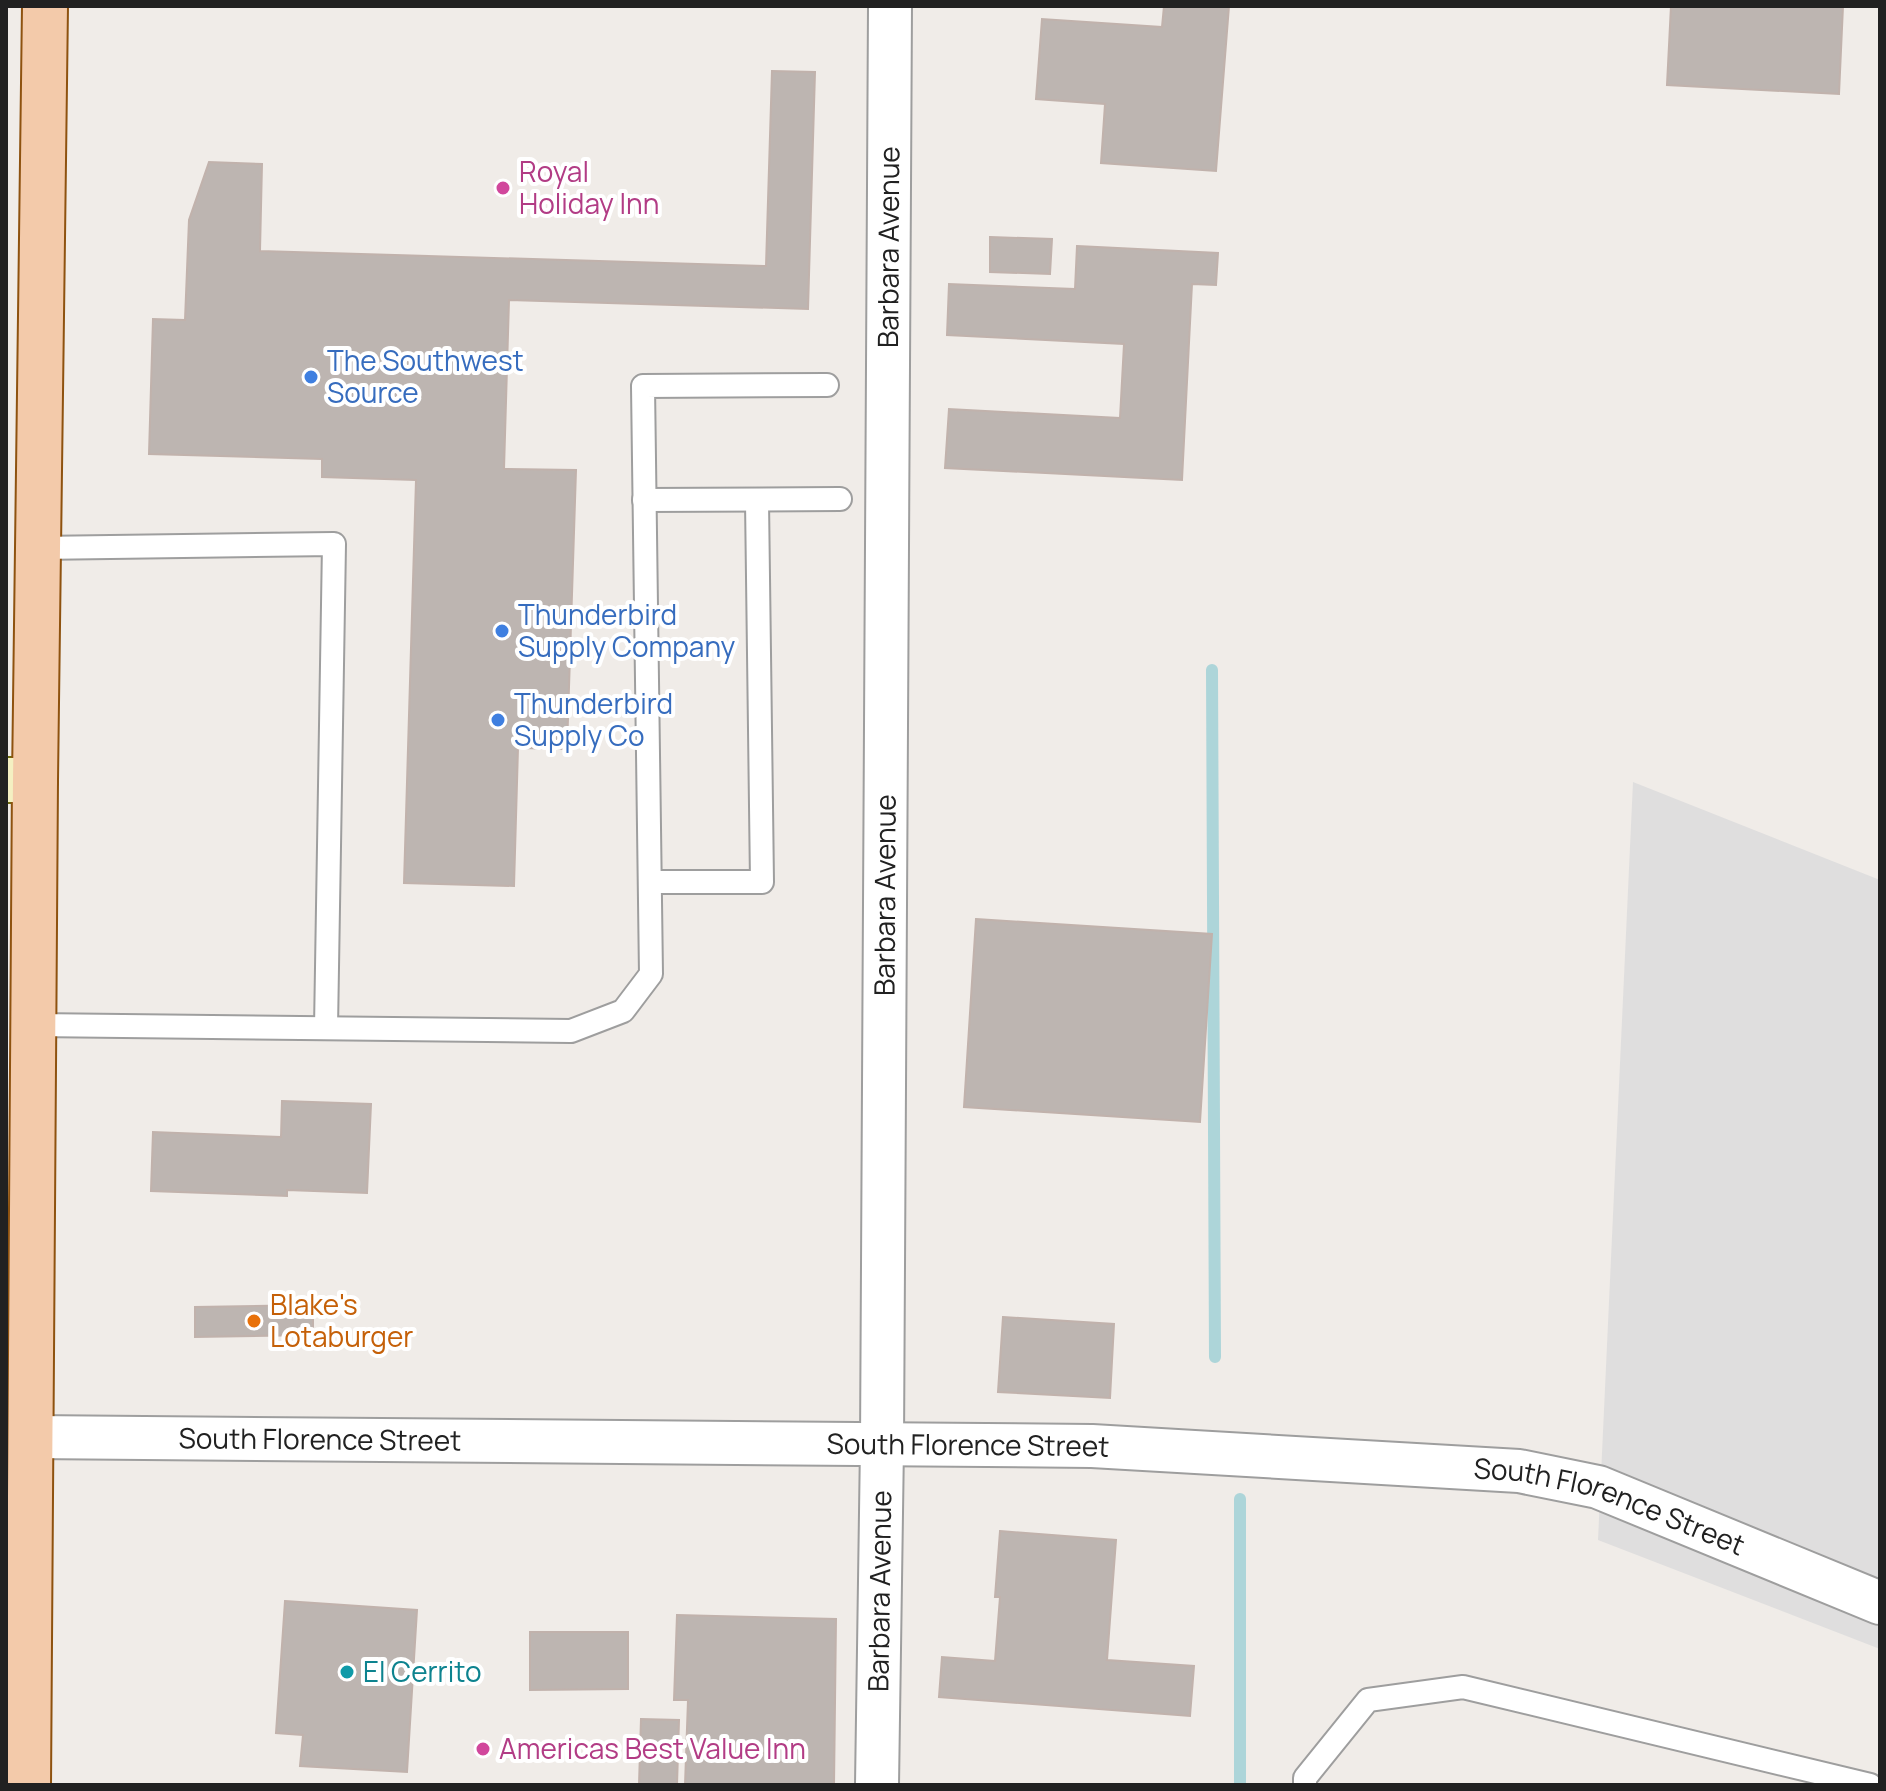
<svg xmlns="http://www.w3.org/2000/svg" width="1886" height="1791" font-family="Manrope,sans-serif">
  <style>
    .residential { fill: #dfdede }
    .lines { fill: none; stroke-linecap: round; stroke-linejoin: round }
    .stream { stroke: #add5d9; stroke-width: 12 }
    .building { fill: #bdb5b1; stroke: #c1b2ac; stroke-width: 2 }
    .lane-casing { stroke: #9e9e9e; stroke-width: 26 }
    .street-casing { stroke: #9e9e9e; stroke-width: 46 }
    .secondary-casing { stroke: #6f6c10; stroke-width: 48 }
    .primary-casing { stroke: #8e520f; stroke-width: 48 }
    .lane { stroke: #fff; stroke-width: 22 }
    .street { stroke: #fff; stroke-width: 42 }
    .secondary { stroke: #f4f0c2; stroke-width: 44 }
    .primary { stroke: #f3caaa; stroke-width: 44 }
    .hotel-dot { fill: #d1479c; stroke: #fff; stroke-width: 3 }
    .shop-dot { fill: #3f7fe0; stroke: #fff; stroke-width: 3 }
    .food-dot { fill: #e8710a; stroke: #fff; stroke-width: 3 }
    .culture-dot { fill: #0f9aa8; stroke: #fff; stroke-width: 3 }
    .labels { text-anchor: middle; stroke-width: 8; stroke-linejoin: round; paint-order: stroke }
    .hotel-label { font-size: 28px; fill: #b23c85; stroke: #fff; text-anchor: start }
    .street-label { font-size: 28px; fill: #212121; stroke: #fff }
    .shop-label { font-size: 28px; fill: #366cbe; stroke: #fff; text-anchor: start }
    .food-label { font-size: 28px; fill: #c56008; stroke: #fff; text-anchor: start }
    .culture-label { font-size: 28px; fill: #0d838f; stroke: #fff; text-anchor: start }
  </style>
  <rect width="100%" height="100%" fill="#f0ece8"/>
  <path class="residential" d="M1633,782L1880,880V1649L1598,1540Z"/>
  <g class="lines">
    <g class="stream">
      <path d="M1212,670L1215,1357"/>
      <path d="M1240,1785V1499"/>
    </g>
  </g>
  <g class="building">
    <path d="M1164,6H1229L1216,171L1101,163L1105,104L1036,99L1042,19L1162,27Z"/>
    <path d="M1671,6H1843L1839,94L1667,85Z"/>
    <path d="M772,71L815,72L808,309L509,300L504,469L576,470L567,749L518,748L514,886L404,883L416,480L322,477V459L149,454L153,319L185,320L189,220L209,162L262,164L260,251L766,266Z"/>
    <path d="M990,237L1052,239L1050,274L990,272Z"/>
    <path d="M1077,246L1218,253L1216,285L1192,284L1182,480L945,468L949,409L1120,418L1124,344L947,335L949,284L1075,289Z"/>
    <path d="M976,919L1212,934L1200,1122L964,1107Z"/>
    <path d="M282,1101L371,1104L367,1193L287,1190V1196L151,1191L153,1132L281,1137Z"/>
    <path d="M313,1305V1335L195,1337V1307Z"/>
    <path d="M1003,1317L1114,1324L1110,1398L998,1392Z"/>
    <path d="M1000,1531L1116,1540L1107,1660L1194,1666L1190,1716L939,1697L942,1657L995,1661L1000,1597H995Z"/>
    <path d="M285,1601L417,1610L407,1772L300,1766L303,1735L276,1733Z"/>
    <path d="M677,1615L836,1619L834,1785H685L688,1700H674Z"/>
    <path d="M530,1632H628V1689L530,1690Z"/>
    <path d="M641,1719L679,1720L677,1785H639Z"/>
  </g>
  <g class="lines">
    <defs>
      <g id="lane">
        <path d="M644,500L840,499"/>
        <path d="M38,548L334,544L326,1028"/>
        <path d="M650,882H762L757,501"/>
        <path d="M34,1025L571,1031L623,1011L651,974L643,386L827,385"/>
        <path d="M1305,1785V1778L1368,1700L1463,1687L1870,1785"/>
      </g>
      <g id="street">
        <path id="s1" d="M32,1437L1092,1446L1519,1471L1598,1487L1880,1603"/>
        <path id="s2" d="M877,1785L882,1445L890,6"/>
      </g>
      <path id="secondary" d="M6,780H35"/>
      <path id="primary" d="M28,1785L35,780L45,6"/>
    </defs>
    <use href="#lane" class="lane-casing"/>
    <use href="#street" class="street-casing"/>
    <use href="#secondary" class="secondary-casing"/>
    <use href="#primary" class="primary-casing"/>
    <use href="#lane" class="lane"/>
    <use href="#street" class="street"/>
    <use href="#secondary" class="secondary"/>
    <use href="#primary" class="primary"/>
  </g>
  <g class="hotel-dot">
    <circle cx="503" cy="188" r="8"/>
    <circle cx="483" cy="1749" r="8"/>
  </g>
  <g class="shop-dot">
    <circle cx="311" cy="377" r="8"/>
    <circle cx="502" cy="631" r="8"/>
    <circle cx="498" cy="720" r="8"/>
  </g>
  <circle class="food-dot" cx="254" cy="1321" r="8"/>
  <circle class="culture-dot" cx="347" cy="1672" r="8"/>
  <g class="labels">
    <g class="hotel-label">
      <text x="519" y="182">Royal<tspan x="519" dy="32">Holiday Inn</tspan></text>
      <text x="499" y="1759">Americas Best Value Inn</text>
    </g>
    <g class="street-label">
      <text dy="10" stroke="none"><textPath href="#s2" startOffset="1538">Barbara Avenue</textPath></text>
      <text dy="10" stroke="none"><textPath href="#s2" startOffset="890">Barbara Avenue</textPath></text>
      <text dy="10" stroke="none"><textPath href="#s1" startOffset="288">South Florence Street</textPath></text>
      <text dy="10" stroke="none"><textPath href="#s1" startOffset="936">South Florence Street</textPath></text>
      <text dy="10" stroke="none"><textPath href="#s1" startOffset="1584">South Florence Street</textPath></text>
      <text dy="10" stroke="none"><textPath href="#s2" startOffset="194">Barbara Avenue</textPath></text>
    </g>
    <g class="shop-label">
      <text x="327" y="371">The Southwest<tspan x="327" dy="32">Source</tspan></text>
      <text x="518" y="625">Thunderbird<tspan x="518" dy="32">Supply Company</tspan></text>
      <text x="514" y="714">Thunderbird<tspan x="514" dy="32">Supply Co</tspan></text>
    </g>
    <g class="food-label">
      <text x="270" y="1315">Blake's<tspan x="270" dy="32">Lotaburger</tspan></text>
    </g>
    <g class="culture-label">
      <text x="363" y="1682">El Cerrito</text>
    </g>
  </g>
  <rect width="1886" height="1791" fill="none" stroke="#212121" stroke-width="16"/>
</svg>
